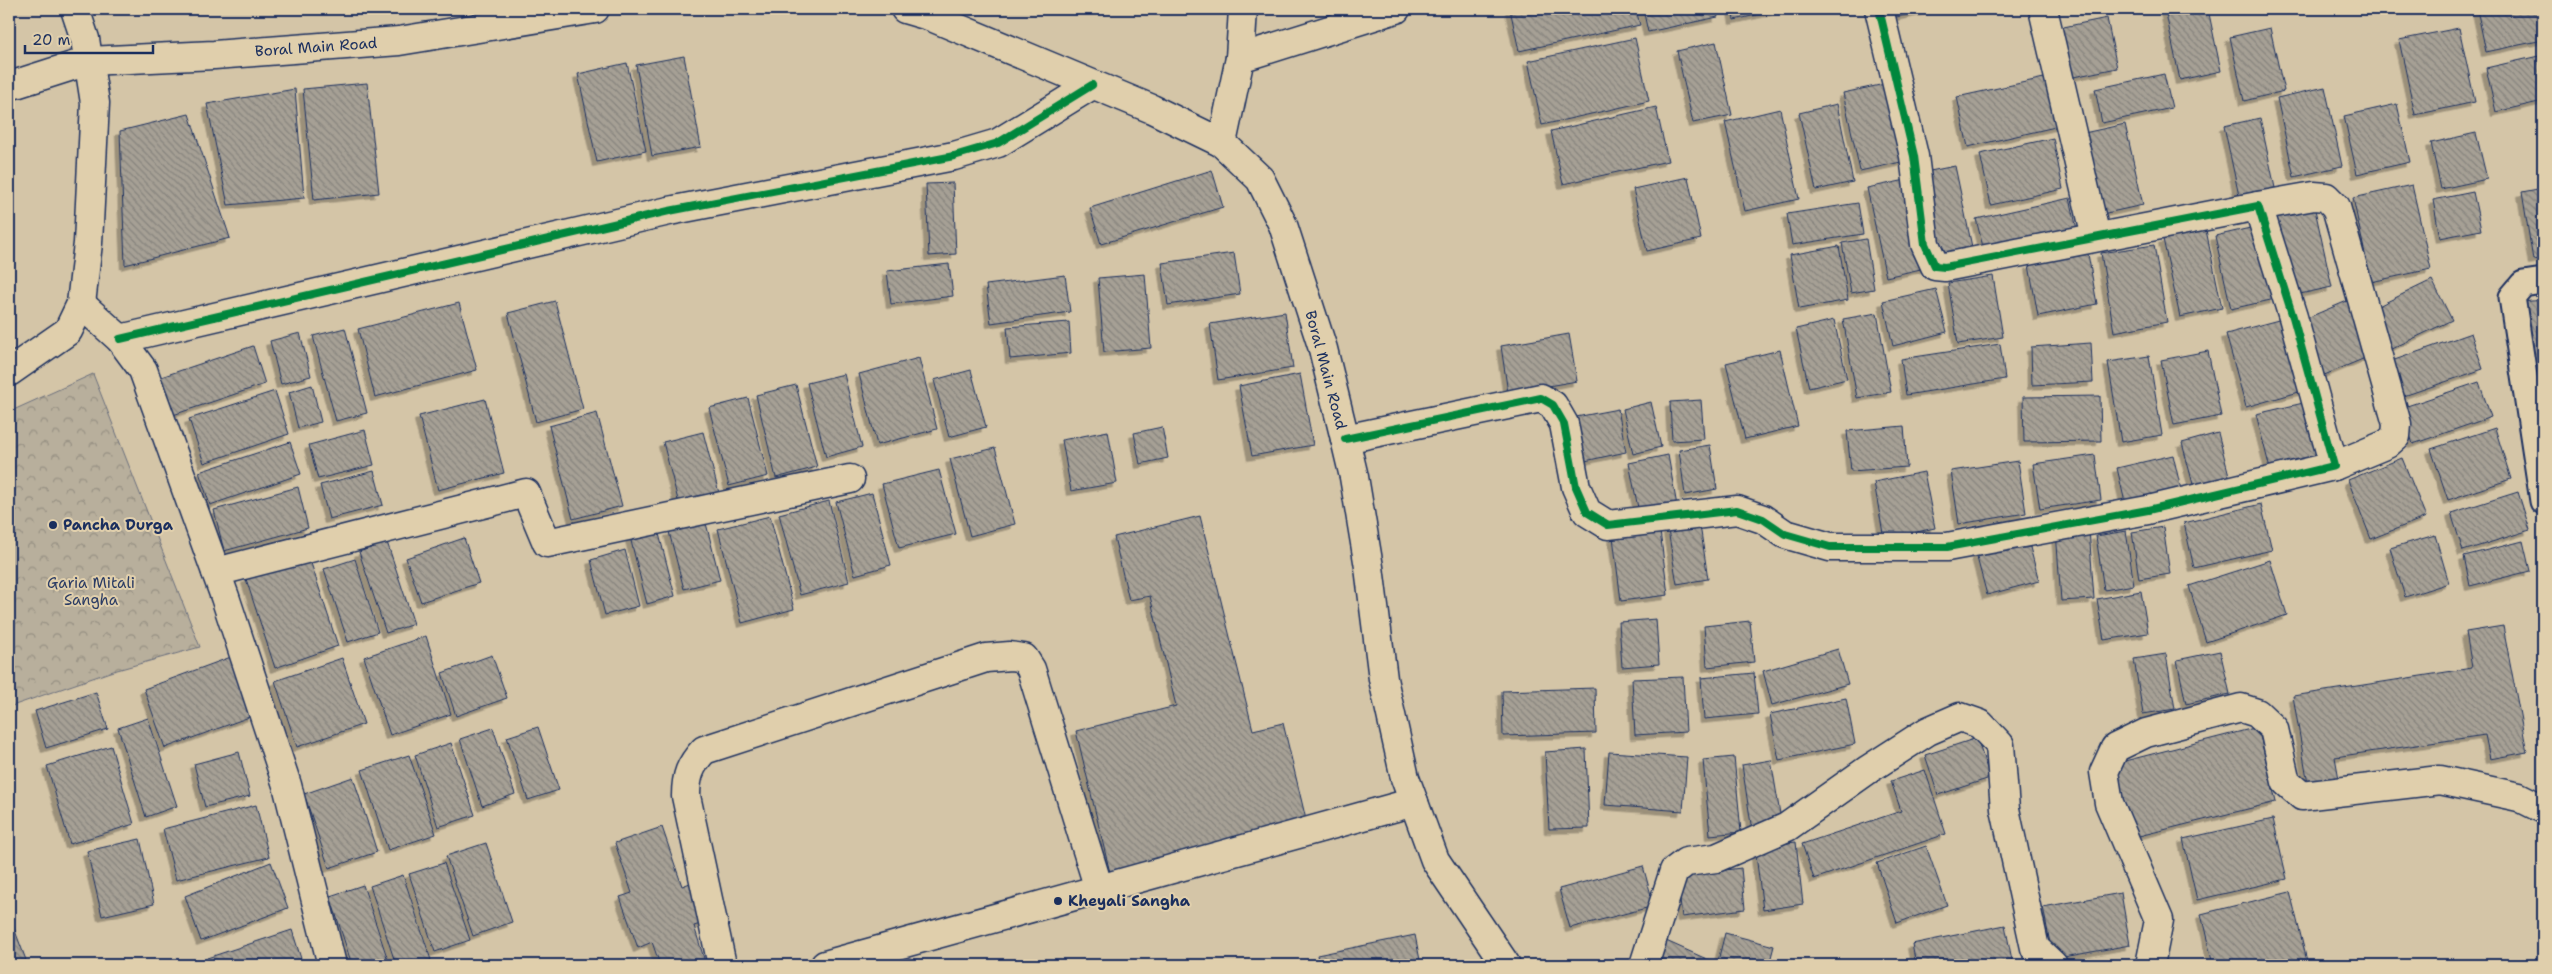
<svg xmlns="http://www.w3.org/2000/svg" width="2552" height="974" font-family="'Shantell Sans',sans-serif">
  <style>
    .forest { fill: url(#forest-crowns); stroke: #6a6f7d }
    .building { fill: url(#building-back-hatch); stroke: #1b2f5e; filter: url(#shadow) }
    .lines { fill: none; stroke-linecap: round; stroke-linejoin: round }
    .lane-casing { stroke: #1b2f5e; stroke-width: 29 }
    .street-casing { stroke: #1b2f5e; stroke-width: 31 }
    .secondary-casing { stroke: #1b2f5e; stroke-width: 31 }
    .lane { stroke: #e0cfac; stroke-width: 25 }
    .street { stroke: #e0cfac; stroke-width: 28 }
    .secondary { stroke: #e0cfac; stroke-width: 28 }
    .cycleway-casing { stroke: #e0cfac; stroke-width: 11 }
    .cycleway { stroke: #00873e; stroke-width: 8 }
    .poi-dot { fill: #1b2f5e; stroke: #e0cfac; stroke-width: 2 }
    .labels { text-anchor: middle; stroke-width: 4; stroke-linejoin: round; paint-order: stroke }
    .street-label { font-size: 15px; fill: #1b2f5e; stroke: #e0cfac }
    .poi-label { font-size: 15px; font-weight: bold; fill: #1b2f5e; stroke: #e0cfac; text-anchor: start }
    .park-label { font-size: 15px; fill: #2b3c64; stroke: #e0cfac }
  </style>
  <defs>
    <pattern id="forest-crowns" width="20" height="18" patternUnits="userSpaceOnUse" patternTransform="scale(1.25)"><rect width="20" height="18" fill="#b8af9c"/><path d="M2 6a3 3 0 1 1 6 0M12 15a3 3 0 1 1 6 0" fill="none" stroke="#958f82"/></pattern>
    <pattern id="building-back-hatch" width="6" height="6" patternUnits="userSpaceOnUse" patternTransform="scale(1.25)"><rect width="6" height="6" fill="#a6a095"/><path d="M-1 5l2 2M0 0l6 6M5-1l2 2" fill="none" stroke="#86837d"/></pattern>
    <filter id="shadow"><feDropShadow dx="-4.5" dy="4.5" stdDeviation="0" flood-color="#0004"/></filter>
  </defs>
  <rect width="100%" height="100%" fill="#d4c5a7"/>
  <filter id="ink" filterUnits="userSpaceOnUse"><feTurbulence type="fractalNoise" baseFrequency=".02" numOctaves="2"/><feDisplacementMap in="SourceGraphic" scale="10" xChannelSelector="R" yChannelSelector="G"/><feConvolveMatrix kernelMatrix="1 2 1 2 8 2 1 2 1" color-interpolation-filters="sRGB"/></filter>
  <g filter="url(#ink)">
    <path class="forest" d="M93,374L200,647L110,672L9,707V412Z"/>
    <g class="building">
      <path d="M1510,9H1636L1640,25L1519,51Z"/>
      <path d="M1643,9H1716L1718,17L1648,32Z"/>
      <path d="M1732,9H1784L1734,20Z"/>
      <path d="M1884,9H1934L1887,19Z"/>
      <path d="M2165,9H2208L2221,71L2180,80Z"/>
      <path d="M2477,9H2543V40L2486,52Z"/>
      <path d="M2107,18L2117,68L2064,79L2054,29Z"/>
      <path d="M2270,28L2284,91L2244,101L2230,37Z"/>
      <path d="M2459,28L2475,102L2415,115L2399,40Z"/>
      <path d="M1635,38L1649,101L1542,125L1528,61Z"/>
      <path d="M1716,42L1732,115L1693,123L1677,51Z"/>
      <path d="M2543,55V101L2496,112L2486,68Z"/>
      <path d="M684,56L701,147L652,156L636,65Z"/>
      <path d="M627,63L646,151L597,162L578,74Z"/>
      <path d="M2164,74L2172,108L2102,123L2095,89Z"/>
      <path d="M2053,76L2064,125L1968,147L1957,97Z"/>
      <path d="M1894,82L1910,160L1860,171L1843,93Z"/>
      <path d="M367,83L379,193L314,200L303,89Z"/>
      <path d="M2325,87L2342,166L2294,177L2277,98Z"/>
      <path d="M295,89L304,198L228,205L207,104Z"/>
      <path d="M1837,104L1853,182L1816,190L1799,113Z"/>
      <path d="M2397,104L2410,162L2357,174L2344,116Z"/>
      <path d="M1656,107L1668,161L1563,184L1551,131Z"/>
      <path d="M1780,109L1799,199L1745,211L1725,122Z"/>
      <path d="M189,114L230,238L125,265L120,131Z"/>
      <path d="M2260,118L2275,188L2239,196L2224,126Z"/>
      <path d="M2125,124L2143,205L2102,214L2084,133Z"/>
      <path d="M2476,133L2487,179L2441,189L2431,143Z"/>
      <path d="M2053,138L2063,189L1991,205L1980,154Z"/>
      <path d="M1955,166L1972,247L1937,255L1920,173Z"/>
      <path d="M1212,170L1223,207L1101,244L1090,208Z"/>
      <path d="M1688,177L1701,239L1647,251L1633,189Z"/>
      <path d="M1906,180L1925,268L1886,277L1867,188Z"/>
      <path d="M953,183L956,254L929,256L926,184Z"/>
      <path d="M2412,185L2431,269L2371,282L2353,198Z"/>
      <path d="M2543,188V258L2533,260L2522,192Z"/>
      <path d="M2473,192L2481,230L2440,238L2433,200Z"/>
      <path d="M2070,198L2078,234L1985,255L1976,219Z"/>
      <path d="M1858,203L1863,234L1792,245L1787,214Z"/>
      <path d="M2314,205L2332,287L2291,296L2273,214Z"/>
      <path d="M2259,226L2275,299L2231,309L2215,236Z"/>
      <path d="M2206,230L2222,308L2180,317L2163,239Z"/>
      <path d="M1866,239L1874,289L1851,293L1842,243Z"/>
      <path d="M2154,245L2167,322L2114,332L2101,253Z"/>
      <path d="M1839,246L1848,300L1799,309L1790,255Z"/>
      <path d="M1234,253L1240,294L1168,305L1162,263Z"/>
      <path d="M2088,254L2097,304L2038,316L2029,265Z"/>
      <path d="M949,264L953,296L891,304L887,271Z"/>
      <path d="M1145,274L1151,348L1104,352L1098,278Z"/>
      <path d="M1065,275L1070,312L991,323L986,285Z"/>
      <path d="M1993,276L2003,337L1958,344L1948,283Z"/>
      <path d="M2432,280L2452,320L2387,351L2368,311Z"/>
      <path d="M1936,289L1947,332L1893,346L1883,301Z"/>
      <path d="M2543,300V373L2529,375L2521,302Z"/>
      <path d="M555,301L583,409L536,422L508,313Z"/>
      <path d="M2347,301L2370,356L2322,376L2300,321Z"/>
      <path d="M459,303L477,370L375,397L358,329Z"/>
      <path d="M1285,312L1293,368L1218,380L1210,324Z"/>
      <path d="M1877,313L1891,392L1857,398L1843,319Z"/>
      <path d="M2286,318L2306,390L2246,407L2226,334Z"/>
      <path d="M1834,320L1847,379L1809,388L1796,329Z"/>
      <path d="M1069,322L1071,353L1010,359L1007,327Z"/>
      <path d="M345,328L367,413L336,421L313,336Z"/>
      <path d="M300,333L311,376L281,384L270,341Z"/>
      <path d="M2471,333L2483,369L2398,398L2386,363Z"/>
      <path d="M1569,334L1577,381L1508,393L1501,346Z"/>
      <path d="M2091,343L2093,382L2032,385L2031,347Z"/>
      <path d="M2000,344L2005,379L1906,395L1901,359Z"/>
      <path d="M253,346L265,384L173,415L161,377Z"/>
      <path d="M1780,350L1798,426L1745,439L1726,363Z"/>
      <path d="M2208,351L2221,416L2174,425L2161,360Z"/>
      <path d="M2149,356L2162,435L2121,442L2108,362Z"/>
      <path d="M919,358L937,429L877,445L859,374Z"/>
      <path d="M971,370L986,427L949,437L934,380Z"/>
      <path d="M844,374L862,447L826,457L807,383Z"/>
      <path d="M1300,374L1313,445L1252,456L1239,386Z"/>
      <path d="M2479,382L2491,417L2413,444L2401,408Z"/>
      <path d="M312,385L321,422L298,428L289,392Z"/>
      <path d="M796,385L817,467L776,478L756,395Z"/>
      <path d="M275,391L289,434L204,463L189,419Z"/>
      <path d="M2100,396L2101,441L2024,442L2023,397Z"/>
      <path d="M748,398L768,476L729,486L709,408Z"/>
      <path d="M485,399L504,473L438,490L419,416Z"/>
      <path d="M1701,400L1704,439L1672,441L1670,402Z"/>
      <path d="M2312,401L2325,455L2270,469L2256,414Z"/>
      <path d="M1651,402L1661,447L1633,454L1623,409Z"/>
      <path d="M1618,409L1626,452L1585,461L1576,417Z"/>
      <path d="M597,413L622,506L573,519L549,426Z"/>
      <path d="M1904,426L1907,467L1851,471L1847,431Z"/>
      <path d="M1162,427L1168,458L1140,464L1134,433Z"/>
      <path d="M2495,428L2511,479L2448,500L2431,449Z"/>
      <path d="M365,430L374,465L318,479L309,445Z"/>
      <path d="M1108,431L1117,483L1071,491L1062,440Z"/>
      <path d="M703,432L720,497L680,508L663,442Z"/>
      <path d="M2218,433L2230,479L2194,488L2182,443Z"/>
      <path d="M290,442L301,474L210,505L199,472Z"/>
      <path d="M1710,445L1717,489L1685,495L1679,450Z"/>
      <path d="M995,448L1015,524L970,536L950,459Z"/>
      <path d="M1668,455L1677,506L1639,513L1629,463Z"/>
      <path d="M2095,455L2101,500L2040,509L2033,464Z"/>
      <path d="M2173,455L2183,498L2127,511L2117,468Z"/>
      <path d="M2402,458L2426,517L2371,539L2348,480Z"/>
      <path d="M2018,461L2026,513L1959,524L1951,471Z"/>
      <path d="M939,470L956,534L899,548L882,484Z"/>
      <path d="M374,471L383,505L329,519L320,485Z"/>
      <path d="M1924,472L1935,528L1884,539L1874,482Z"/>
      <path d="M298,487L308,528L224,551L214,510Z"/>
      <path d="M2518,492L2530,530L2463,551L2451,513Z"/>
      <path d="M872,493L891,565L855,575L836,502Z"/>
      <path d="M829,501L849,582L800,595L779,514Z"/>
      <path d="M2261,504L2272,550L2194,568L2184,523Z"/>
      <path d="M770,516L794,609L742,623L718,529Z"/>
      <path d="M1200,516L1253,730L1283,723L1308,828L1111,877L1076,731L1176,706L1150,596L1129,600L1114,537Z"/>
      <path d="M706,523L720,580L684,589L669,532Z"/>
      <path d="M1700,525L1708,579L1677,584L1668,530Z"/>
      <path d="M2163,527L2170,574L2139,579L2132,532Z"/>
      <path d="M2089,529L2094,599L2061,601L2056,531Z"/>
      <path d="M658,530L675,596L647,604L630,537Z"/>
      <path d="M1660,531L1668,595L1621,601L1613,537Z"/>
      <path d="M2126,531L2134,585L2104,590L2096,536Z"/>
      <path d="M2435,535L2449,583L2405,597L2390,548Z"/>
      <path d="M464,538L479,583L421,602L406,558Z"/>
      <path d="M2028,540L2039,581L1987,595L1976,554Z"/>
      <path d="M2523,541L2530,571L2470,586L2464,556Z"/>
      <path d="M387,542L414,624L386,633L359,552Z"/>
      <path d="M625,550L639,606L605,615L591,560Z"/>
      <path d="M309,557L338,646L275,668L246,579Z"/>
      <path d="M355,559L378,632L348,642L324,569Z"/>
      <path d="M2270,560L2287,615L2206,642L2189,586Z"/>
      <path d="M2141,591L2148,633L2104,640L2097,599Z"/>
      <path d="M1656,619L1659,664L1622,667L1619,622Z"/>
      <path d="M1750,621L1754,662L1707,667L1704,626Z"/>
      <path d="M2503,626L2527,752L2490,759L2485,735L2335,757L2339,779L2308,784L2293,696L2472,668L2466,632Z"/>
      <path d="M426,636L451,714L390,735L364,657Z"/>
      <path d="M1838,649L1848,684L1772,705L1763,671Z"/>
      <path d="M2220,651L2230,694L2186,704L2177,660Z"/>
      <path d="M2166,654L2175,709L2143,714L2134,659Z"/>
      <path d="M492,655L507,698L456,716L442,673Z"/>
      <path d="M231,657L252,716L165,748L144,689Z"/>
      <path d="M342,658L364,724L297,747L275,681Z"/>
      <path d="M1754,673L1758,714L1704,719L1701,678Z"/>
      <path d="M1683,677L1686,732L1635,735L1632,679Z"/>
      <path d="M1595,688L1596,733L1503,736L1502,691Z"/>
      <path d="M96,692L108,729L46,748L35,711Z"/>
      <path d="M1846,698L1855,744L1779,760L1770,714Z"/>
      <path d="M148,718L177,806L146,817L118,728Z"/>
      <path d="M538,727L559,790L528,800L507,737Z"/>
      <path d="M2258,727L2276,802L2131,838L2113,764Z"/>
      <path d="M493,728L515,794L482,806L460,739Z"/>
      <path d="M1977,738L1990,778L1938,795L1925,755Z"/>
      <path d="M451,743L475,815L438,827L415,755Z"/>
      <path d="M111,746L134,824L70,844L47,766Z"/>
      <path d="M1586,749L1589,828L1549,829L1545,752Z"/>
      <path d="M239,752L250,796L205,807L194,764Z"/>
      <path d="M1609,752L1687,757L1683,811L1605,805Z"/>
      <path d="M409,755L436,834L388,850L362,770Z"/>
      <path d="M1734,757L1741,832L1710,835L1703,760Z"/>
      <path d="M1771,760L1782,826L1752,831L1742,765Z"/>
      <path d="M1925,770L1946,834L1814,879L1802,844L1901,811L1891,781Z"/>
      <path d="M353,777L377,852L329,868L304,794Z"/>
      <path d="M256,805L269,857L176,880L163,829Z"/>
      <path d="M2273,819L2287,879L2197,900L2183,839Z"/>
      <path d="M662,827L682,886L693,882L707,922L694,926L706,965H660L652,942L638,948L620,897L632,893L615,843Z"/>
      <path d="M140,839L154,904L102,916L87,851Z"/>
      <path d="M1796,842L1803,904L1763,910L1755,847Z"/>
      <path d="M486,843L512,922L473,936L446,856Z"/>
      <path d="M1926,846L1947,905L1897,923L1877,863Z"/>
      <path d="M271,862L288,908L201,941L185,896Z"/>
      <path d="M444,863L470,940L435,952L409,874Z"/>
      <path d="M1643,866L1654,906L1570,928L1559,889Z"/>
      <path d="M1741,868L1745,909L1682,917L1677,876Z"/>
      <path d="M403,875L431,960L416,965H396L370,886Z"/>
      <path d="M363,885L389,963L382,965H352L330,896Z"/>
      <path d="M2290,892L2308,965H2213L2201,914Z"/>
      <path d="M2121,893L2130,945L2053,959L2043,907Z"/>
      <path d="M9,915L26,960L11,965H9Z"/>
      <path d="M2005,925L2013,965H1916L1912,944Z"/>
      <path d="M292,930L303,965H209L207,958Z"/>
      <path d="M1725,933L1774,946L1769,965H1717Z"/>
      <path d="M1415,935L1421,965H1319L1317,955Z"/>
      <path d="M1664,940L1711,961L1709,965H1653Z"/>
    </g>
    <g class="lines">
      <defs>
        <path id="lane" d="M2543,281L2523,284L2512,297L2543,501"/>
        <g id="street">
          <path d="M2043,9L2096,237"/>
          <path d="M1240,58L1243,9"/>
          <path d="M9,84H16L88,61"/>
          <path d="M1222,143L1240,58L1396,9"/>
          <path d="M2258,206L2314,196L2326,197L2336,207L2397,424L2396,436L2387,444L2334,466"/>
          <path d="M81,304L120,339L143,370L225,597L287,785L332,965"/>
          <path d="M120,339L669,211L954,156L998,143L1092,85"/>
          <path d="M1345,439L1541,398L1553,405L1564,424L1576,487L1587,512L1608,525L1737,510L1763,519L1785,534L1830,547H1947L2148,510L2334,466L2293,317L2258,206L1945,267L1935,266L1925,244L1914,156L1879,9"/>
          <path d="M216,572L526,493L547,543L850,479"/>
          <path d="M722,965L686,796C686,776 690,765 704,750L986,658L1010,656L1024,658L1031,669L1099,889"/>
          <path d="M825,965L1414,802"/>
          <path d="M1644,965L1674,871L1686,862L1716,858L1787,827L1869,769L1928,731L1960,717L1980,724L2000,745L2005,809L2035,948L2053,965"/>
          <path d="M2150,965L2159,920L2109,803L2104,772L2115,748L2146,733L2241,708L2257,713L2274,729L2286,782L2302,796L2440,780L2519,797L2543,809"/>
        </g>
        <g id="secondary">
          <path d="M905,9L929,16L1152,109L1222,143L1260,179L1283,225L1323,349L1345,439L1354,477L1369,567L1383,679L1405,778L1435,860L1506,965"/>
          <path d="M88,61L214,55L399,41L595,9"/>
          <path d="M9,372L68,331L81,304L88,243L95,103L85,39L75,9"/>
        </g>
      </defs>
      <use href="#lane" class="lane-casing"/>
      <use href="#street" class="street-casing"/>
      <use href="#secondary" class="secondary-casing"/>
      <use href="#lane" class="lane"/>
      <use href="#street" class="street"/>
      <use href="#secondary" class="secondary"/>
      <defs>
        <g id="cycleway">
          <path d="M120,339L669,211L954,156L998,143L1092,85"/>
          <path d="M1345,439L1541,398L1553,405L1564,424L1576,487L1587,512L1608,525L1737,510L1763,519L1785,534L1830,547H1947L2148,510L2334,466L2293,317L2258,206L1945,267L1935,266L1925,244L1914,156L1879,9"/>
        </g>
      </defs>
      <use href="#cycleway" class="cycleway-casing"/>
      <use href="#cycleway" class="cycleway"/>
    </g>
  </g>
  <g class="poi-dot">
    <circle cx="53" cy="525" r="5"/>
    <circle cx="1058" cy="901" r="5"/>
  </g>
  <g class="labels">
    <g class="street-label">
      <text transform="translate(316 47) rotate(-4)" y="5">Boral Main Road</text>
      <text transform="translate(1326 370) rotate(75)" y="5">Boral Main Road</text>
    </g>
    <g class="poi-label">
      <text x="63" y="530">Pancha Durga</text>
      <text x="1068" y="906">Kheyali Sangha</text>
    </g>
    <g class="park-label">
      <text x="91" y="588">Garia Mitali<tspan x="91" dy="17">Sangha</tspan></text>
    </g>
  </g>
  <rect width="2552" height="974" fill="none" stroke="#e0cfac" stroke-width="30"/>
  <rect x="15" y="15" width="2522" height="944" fill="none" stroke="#1b2f5e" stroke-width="2" filter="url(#ink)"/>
  <path d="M25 45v8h128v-8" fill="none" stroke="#1b2f5e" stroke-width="2.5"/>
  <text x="32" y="45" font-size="15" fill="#1b2f5e" stroke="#e0cfac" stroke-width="4" paint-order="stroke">20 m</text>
</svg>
